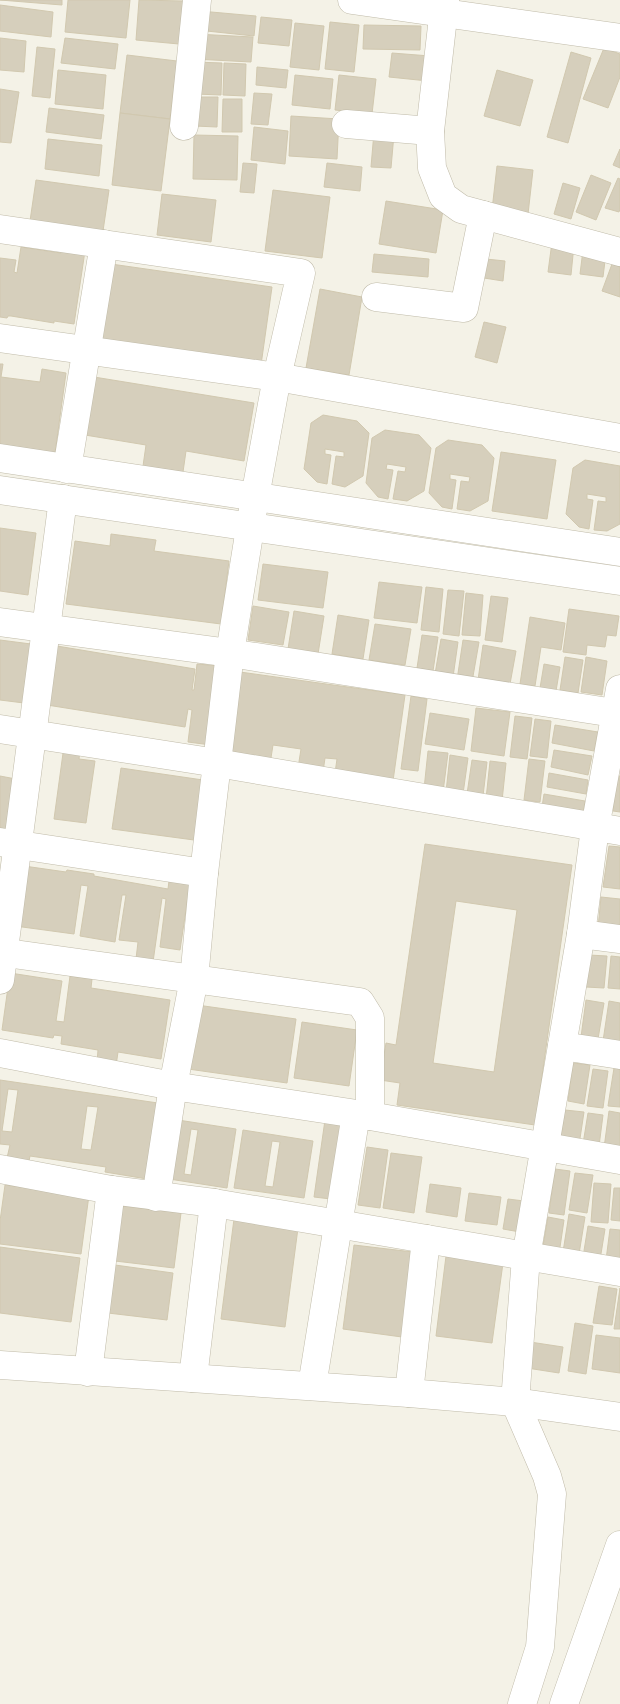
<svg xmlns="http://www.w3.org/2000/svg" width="620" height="1704" font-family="Quicksand,sans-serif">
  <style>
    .building { fill: #d6cfbc; stroke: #d1c8af; fill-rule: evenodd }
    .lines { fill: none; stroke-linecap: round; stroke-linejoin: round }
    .minor-casing { stroke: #c0bba9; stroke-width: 29 }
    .minor { stroke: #fff; stroke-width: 28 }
  </style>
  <rect width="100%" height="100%" fill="#f4f2e7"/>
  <g class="building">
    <path d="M0,0H62V5Z"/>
    <path d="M68,0H130L126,38L65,32Z"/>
    <path d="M139,0L183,1L179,44L136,40Z"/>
    <path d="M0,5L53,12L51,37L0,31Z"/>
    <path d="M200,11L256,16L254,36L197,30Z"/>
    <path d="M261,17L292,20L289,46L258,43Z"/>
    <path d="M330,22L359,25L354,72L325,69Z"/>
    <path d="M295,23L324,26L319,70L290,67Z"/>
    <path d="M364,25L421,26L420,50L363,49Z"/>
    <path d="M195,34L253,37L251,62L194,59Z"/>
    <path d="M0,38L26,41L24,72L0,70Z"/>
    <path d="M65,38L118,44L115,69L61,63Z"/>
    <path d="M37,47L55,49L50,98L32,96Z"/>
    <path d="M604,48L620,54V77L608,108L583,99Z"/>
    <path d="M571,52L591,58L568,143L547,137Z"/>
    <path d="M392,53L430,56L428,81L389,77Z"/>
    <path d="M127,55L177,61L170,119L120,113Z"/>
    <path d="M195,62L222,63L221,95L195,94Z"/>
    <path d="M224,63L246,64L245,96L223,95Z"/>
    <path d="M257,67L288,70L286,88L256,85Z"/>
    <path d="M58,70L106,75L103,109L55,104Z"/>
    <path d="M497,70L533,80L520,126L484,116Z"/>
    <path d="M295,75L333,79L330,109L292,105Z"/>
    <path d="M339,75L376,79L372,114L335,110Z"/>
    <path d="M0,89L19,92L11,143L0,142Z"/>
    <path d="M254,93L272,94L268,125L251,124Z"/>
    <path d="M196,97H218L217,127L195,126Z"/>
    <path d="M223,99H242V132H222Z"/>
    <path d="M49,108L104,115L101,139L46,132Z"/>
    <path d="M120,113L170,119L161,191L112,185Z"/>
    <path d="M291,116L339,119L337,159L289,156Z"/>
    <path d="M254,127L288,131L285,164L251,160Z"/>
    <path d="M374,132L394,134L391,168L371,167Z"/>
    <path d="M194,135L238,136L237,180L193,179Z"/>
    <path d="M48,139L102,145L99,176L45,169Z"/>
    <path d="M620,149V168L613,165Z"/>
    <path d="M243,163L257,164L254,193L240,192Z"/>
    <path d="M327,163L362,167L360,191L324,187Z"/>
    <path d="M497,166L533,170L528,214L492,210Z"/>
    <path d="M591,175L611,183L596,220L576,212Z"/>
    <path d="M618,178L620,179V209L619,212L605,208Z"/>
    <path d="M36,180L109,190L103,231L30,221Z"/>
    <path d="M563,183L580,188L571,219L554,214Z"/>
    <path d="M273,190L330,197L322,258L265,251Z"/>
    <path d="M162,194L216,200L211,242L157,235Z"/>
    <path d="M386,201L443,210L436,253L379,244Z"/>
    <path d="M552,242L574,245L571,275L548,272Z"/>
    <path d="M21,247L61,253L62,248L85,251L74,324L54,321V323L11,316H8L7,318L0,317V258L16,260L14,272L17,273Z"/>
    <path d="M583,250L606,253L603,277L580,274Z"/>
    <path d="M374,254L429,259L428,277L372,272Z"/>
    <path d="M486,259L505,261L503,281L484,278Z"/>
    <path d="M111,264L272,287L261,365L100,342Z"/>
    <path d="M612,264L620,267V297L602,291Z"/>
    <path d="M320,289L362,297L349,375L306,368Z"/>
    <path d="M484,322L506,327L497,363L475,357Z"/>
    <path d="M0,364H3L1,377L40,382L42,369L66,373L55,453L0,445Z"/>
    <path d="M94,377L254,403L244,461L186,451L183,472L143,466L146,445L85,435Z"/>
    <path d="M323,415L357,421L369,433L363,476L345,487L332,484L336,456L344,457V452L325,449V454L331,455L327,484L317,482L304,469L311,423Z"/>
    <path d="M385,430L419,435L431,448L424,491L407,501L393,499L398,471L405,472L406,467L387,464L386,469L393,470L388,499L378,497L366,483L372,438Z"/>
    <path d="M448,440L482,445L494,458L488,501L470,511L457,509L461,481L469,482L470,477L450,474V479L456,480L452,509L442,507L429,493L436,448Z"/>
    <path d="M501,452L556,460L547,519L492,511Z"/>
    <path d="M585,460L620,466V524L607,531L594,530L598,501L606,502V497L587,494V499L593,500L589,529L579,527L566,514L573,468Z"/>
    <path d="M0,528L36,533L28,595L0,591Z"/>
    <path d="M111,534L156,540L154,551L229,561L221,624L66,604L75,541L110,546Z"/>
    <path d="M263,564L328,572L323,608L258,600Z"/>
    <path d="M379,582L422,587L417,623L374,618Z"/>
    <path d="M426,587L443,589L439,632L421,630Z"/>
    <path d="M448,590L464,591L459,636L443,634Z"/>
    <path d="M466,593L483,595L480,636L462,635Z"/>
    <path d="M491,596L508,598L502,642L485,640Z"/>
    <path d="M253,606L289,612L283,645L248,640Z"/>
    <path d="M569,609L619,616L616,636L607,635L605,647L587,645L586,655L563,652Z"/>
    <path d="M294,611L324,616L318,654L288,649Z"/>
    <path d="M338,615L369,620L363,659L332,654Z"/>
    <path d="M530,617L565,623L561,650L541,647L535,686L520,684Z"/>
    <path d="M375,624L411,629L405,665L369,660Z"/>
    <path d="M422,635L438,637L433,671L417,668Z"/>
    <path d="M441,639L458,642L453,677L435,674Z"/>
    <path d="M0,640L31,644L24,703L0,700Z"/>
    <path d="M463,640L479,642L472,682L457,680Z"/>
    <path d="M483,645L516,651L510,684L478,680Z"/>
    <path d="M57,646L195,669L192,690H194L197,664L220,666L211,745L188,742L192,710L188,709L185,727L47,705Z"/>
    <path d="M565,657L583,660L578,693L560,690Z"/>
    <path d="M586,657L607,661L602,695L581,692Z"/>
    <path d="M544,664L560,667L556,691L540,688Z"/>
    <path d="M240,672L405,695L393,781L335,773L337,759L325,758L323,772L298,768L301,749L273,745L270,764L228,759Z"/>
    <path d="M411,696L427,699L418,771L401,769Z"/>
    <path d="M476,708L510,712L504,756L471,751Z"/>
    <path d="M430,713L469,719L464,750L425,744Z"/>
    <path d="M515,716L532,718L527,759L510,757Z"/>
    <path d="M535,719L551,721L547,758L530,756Z"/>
    <path d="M555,725L598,732L594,751L552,743Z"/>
    <path d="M64,746L80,749L79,759L95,761L86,823L54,819Z"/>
    <path d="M554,750L592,756L588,775L551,767Z"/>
    <path d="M428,751L448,753L443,792L424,789Z"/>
    <path d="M450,755L468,758L463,794L446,792Z"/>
    <path d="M529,759L545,761L540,802L524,800Z"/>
    <path d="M472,760L487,762L483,796L467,794Z"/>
    <path d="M490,761L506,763L502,801L486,799Z"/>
    <path d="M121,768L203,780L194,840L112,829Z"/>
    <path d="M549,773L588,780L586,794L547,787Z"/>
    <path d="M0,776L21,780L12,831L0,828Z"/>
    <path d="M616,776H620V812L613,811Z"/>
    <path d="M544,794L585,801L583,815L542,807Z"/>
    <path d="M425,844L572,865L535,1125L397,1105L400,1083L380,1080L386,1043L396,1045ZM456,901L517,910L494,1072L433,1063Z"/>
    <path d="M609,846L620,847V889L603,887Z"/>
    <path d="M24,866L66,872L67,870L94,874V876L168,889L170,873L191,876L180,950L160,947L166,899L162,898L153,962L136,959L138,942L119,940L126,895H122L115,942L80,936L88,886L81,885L74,934L15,926Z"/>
    <path d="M601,897L620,899V930L598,928Z"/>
    <path d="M589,955L607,956L604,988L586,987Z"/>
    <path d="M611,956L620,957V989L608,988Z"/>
    <path d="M10,973L62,981L56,1021L64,1022L70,976L92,979L91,988L170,1000L161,1059L118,1052L116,1066L97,1063L98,1050L61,1044L62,1036L54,1035L53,1038L2,1030Z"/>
    <path d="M586,1000L604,1003L598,1039L581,1037Z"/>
    <path d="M609,1001L620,1003V1043L603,1041Z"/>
    <path d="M197,1005L296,1019L287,1083L188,1069Z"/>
    <path d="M302,1022L357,1030L349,1086L294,1078Z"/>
    <path d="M573,1063L590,1065L584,1104L568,1101Z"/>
    <path d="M614,1068L620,1069V1107L608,1106Z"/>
    <path d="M593,1069L608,1071L603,1108L587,1106Z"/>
    <path d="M0,1080L158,1103L147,1179L105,1172L106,1167L30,1156L29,1161L7,1158L10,1145L0,1144ZM8,1089L18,1090L12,1132L2,1131ZM87,1106L98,1107L91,1150L81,1149Z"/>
    <path d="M565,1110L584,1112L579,1145L560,1143Z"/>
    <path d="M609,1111L620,1113V1150L604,1148Z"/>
    <path d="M588,1113L603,1115L599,1146L583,1144Z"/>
    <path d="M178,1120L236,1129L227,1188L169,1179ZM191,1129L198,1130L191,1175L184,1174Z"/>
    <path d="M325,1120L351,1124L339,1200L314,1197Z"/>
    <path d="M243,1130L313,1141L304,1198L234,1188ZM272,1141L280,1142L273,1187L265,1186Z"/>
    <path d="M367,1147L388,1150L380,1208L358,1205Z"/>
    <path d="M391,1153L422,1157L414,1213L383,1208Z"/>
    <path d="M555,1169L570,1171L564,1215L549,1213Z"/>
    <path d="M575,1173L593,1175L587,1213L569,1210Z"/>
    <path d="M594,1183L611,1184L608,1223L591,1222Z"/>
    <path d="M430,1184L461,1188L457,1217L426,1212Z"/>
    <path d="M5,1185L89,1195L81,1254L0,1244V1221Z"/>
    <path d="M614,1188H620V1221L611,1220Z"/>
    <path d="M469,1193L501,1197L497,1225L465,1221Z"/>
    <path d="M508,1199L524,1201L520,1232L503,1229Z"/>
    <path d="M122,1206L181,1213L174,1268L115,1261Z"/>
    <path d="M569,1214L585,1217L579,1254L563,1252Z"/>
    <path d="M548,1217L564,1220L559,1254L542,1252Z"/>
    <path d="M234,1219L298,1228L285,1327L221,1319Z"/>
    <path d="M588,1226L605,1229L600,1260L583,1257Z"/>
    <path d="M610,1229L620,1230V1263L606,1260Z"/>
    <path d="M354,1245L413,1252L402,1337L343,1329Z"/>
    <path d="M0,1247L80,1258L71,1322L0,1313Z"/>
    <path d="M446,1256L503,1263L492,1343L436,1336Z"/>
    <path d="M115,1265L173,1273L167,1320L108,1313Z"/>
    <path d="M599,1286L617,1289L612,1325L593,1323Z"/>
    <path d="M620,1288V1329H614Z"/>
    <path d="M575,1323L593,1326L586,1374L568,1371Z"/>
    <path d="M596,1335L620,1338V1373L592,1369Z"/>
    <path d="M530,1342L563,1347L559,1373L527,1368Z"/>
  </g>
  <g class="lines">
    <defs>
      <g id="minor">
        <path d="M352,0L620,38"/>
        <path d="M445,0L430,131L432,168L443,196L461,209L620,252"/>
        <path d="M346,124L430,131"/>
        <path d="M184,126L197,0"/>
        <path d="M0,229L301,273L277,377L255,497L230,653L204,873L194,979L173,1086L156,1197"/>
        <path d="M376,297L464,308L483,215"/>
        <path d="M0,338L277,377L620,438"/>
        <path d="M0,458L620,552"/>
        <path d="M67,469L104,244"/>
        <path d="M0,490L620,581"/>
        <path d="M0,622L230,653L620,714"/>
        <path d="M0,729L217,763L620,831"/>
        <path d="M0,842L204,873"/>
        <path d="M581,934L620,939"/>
        <path d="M0,952L360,1002L370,1018V1116"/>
        <path d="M0,980L63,499"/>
        <path d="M562,1046L620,1055"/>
        <path d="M0,1053L173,1086L370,1116L620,1160"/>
        <path d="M0,1169L111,1190L214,1203L620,1272"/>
        <path d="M0,1365L409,1393L515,1402L620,1417"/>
        <path d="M88,1372L111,1190"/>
        <path d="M193,1378L214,1203"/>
        <path d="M312,1386L356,1114"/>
        <path d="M409,1393L426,1239"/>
        <path d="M522,1704L540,1647L552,1494L547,1476L515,1402L526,1257L581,934L595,828L620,689"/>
        <path d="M564,1704L620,1545"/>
      </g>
    </defs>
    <use href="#minor" class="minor-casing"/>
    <use href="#minor" class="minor"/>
  </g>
</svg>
